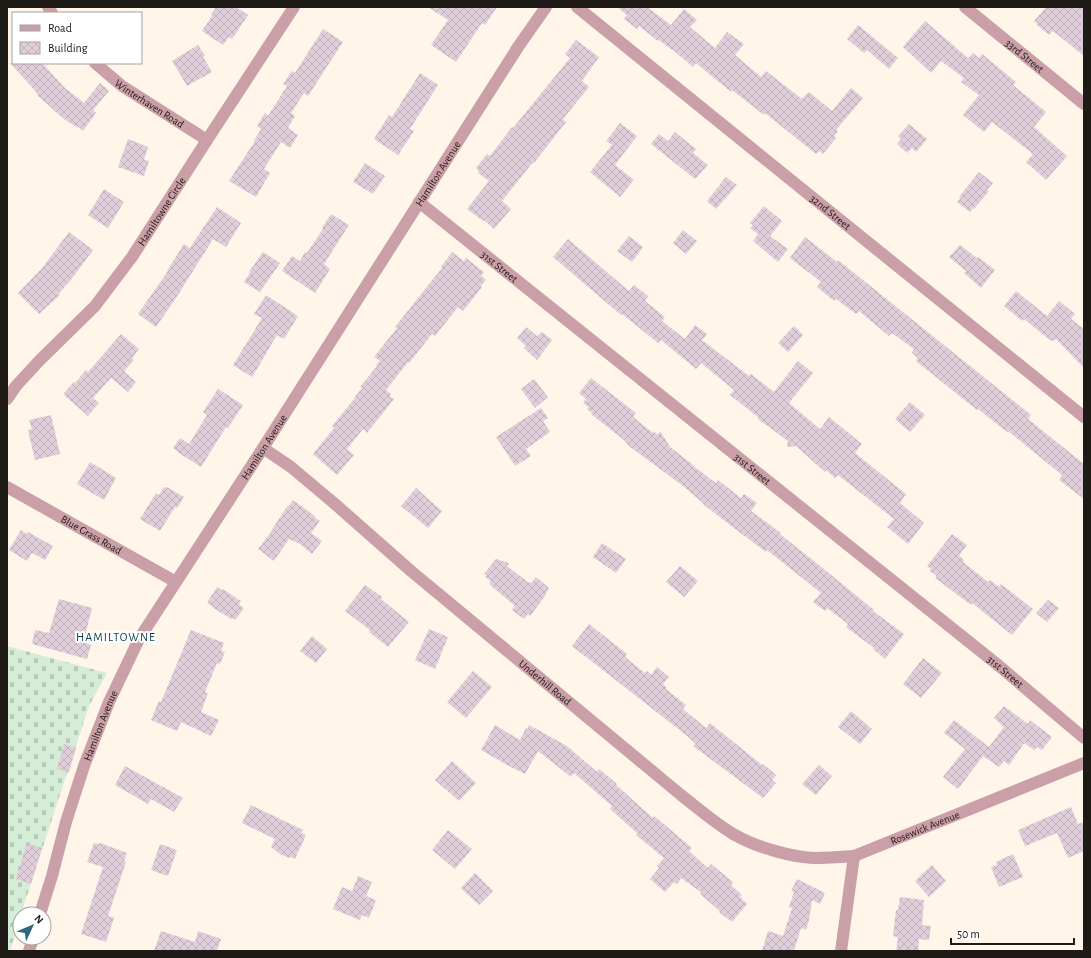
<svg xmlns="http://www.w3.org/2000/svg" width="1091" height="958" font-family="'Alegreya Sans',sans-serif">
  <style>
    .cemetery { fill: url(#cemetery-stones) }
    .building { fill: url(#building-cross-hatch) }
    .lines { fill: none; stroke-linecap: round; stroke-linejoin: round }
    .minor { stroke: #cb9fa7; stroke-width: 12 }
    .labels { text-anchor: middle; stroke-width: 4; stroke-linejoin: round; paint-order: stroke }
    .street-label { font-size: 11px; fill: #1e1a15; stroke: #fff }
    .neighbourhood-label { font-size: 12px; letter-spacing: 1px; fill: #073b4d; stroke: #fff }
  </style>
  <defs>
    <pattern id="cemetery-stones" width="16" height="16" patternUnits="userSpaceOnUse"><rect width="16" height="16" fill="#d5edd6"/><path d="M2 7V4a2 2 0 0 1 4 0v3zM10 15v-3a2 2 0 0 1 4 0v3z" fill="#b6cbb7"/></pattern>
    <pattern id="building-cross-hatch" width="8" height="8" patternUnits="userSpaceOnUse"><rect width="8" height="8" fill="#e0cfda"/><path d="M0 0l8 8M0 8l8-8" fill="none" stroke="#c0b1ba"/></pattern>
  </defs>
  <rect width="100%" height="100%" fill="#fff5e9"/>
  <path class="cemetery" d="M7,646L107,673L89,706L21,914H20V919L10,951H7Z"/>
  <g class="building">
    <path d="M216,7H236L248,15L232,39L229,37L223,45L202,31L212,16L211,15Z"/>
    <path d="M428,7H497L485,25L482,23L456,62L431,45L448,20Z"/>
    <path d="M617,7H647L671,25L684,9L697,20L690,27L715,48L727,32L744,44L735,55L761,77L766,71L802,99L809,92L832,111L851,88L863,98L836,130L838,131L834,136L836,138L823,154L819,151L816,154L765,113L764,115L732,90L731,92L696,63L693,67L672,49V50L659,40L658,41L639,26L637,29L624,19L627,15Z"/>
    <path d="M1046,7H1084V56L1053,31L1049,35L1036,24L1037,23L1034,21Z"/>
    <path d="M925,21L968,58L973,53L979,58L982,54L1016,82L1013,85L1046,112L1034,127L1067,156L1046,180L1026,162L1033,154L992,122L984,132L963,115L979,95L961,82L964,78L941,61L931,73L903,47Z"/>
    <path d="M858,25L898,58L889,69L867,50L864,53L847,39Z"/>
    <path d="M323,29L343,42L308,96L304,93L291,113L295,116L288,128L298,135L290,148L281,142L264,169L270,173L256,197L229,181L255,141H254L261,129L257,126L265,113L268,116L287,86L283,84L292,71L295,73Z"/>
    <path d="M576,40L599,57L582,81L589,87L563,119L566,122L534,163L533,162L502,201L511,209L494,229L484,220L483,221L467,209L489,181L478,173L479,171L476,168L487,154L490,156L512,127L513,128L570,58L565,54Z"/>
    <path d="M198,45L205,56L203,57L212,72L187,86L172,61Z"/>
    <path d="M10,63H42L65,88L84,103L100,83L109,91L93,110L96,113L83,131L79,127L78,128L64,119L37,95L38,94Z"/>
    <path d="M420,73L438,85L410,129L414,131L398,155L374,139L389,115L392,117Z"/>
    <path d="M620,123L637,136L615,165L634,180L620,197L590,172L612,145L606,141Z"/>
    <path d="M909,124L927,139L916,152L912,148L907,153L897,144L901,139L898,136Z"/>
    <path d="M675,132L696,149L693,153L708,165L695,179L651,144L659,134L668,141Z"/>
    <path d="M128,139L148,147L144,160L149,161L144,176L118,167Z"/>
    <path d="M365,163L385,176L373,194L353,182Z"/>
    <path d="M979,172L993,183L987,190L989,191L974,209L973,208L970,212L957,202L961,198L959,197Z"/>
    <path d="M726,177L737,185L716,209L707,201Z"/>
    <path d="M104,189L124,202L108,228L88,215Z"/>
    <path d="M764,206L782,221L770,236L788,249L778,262L753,241L758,234L750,228L753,225L750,223Z"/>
    <path d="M217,207L241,223L226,247L213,239L176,298L156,327L138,314L168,271H167L184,244L190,248Z"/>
    <path d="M331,214L349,225L324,264L330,269L315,293L282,271L292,256L300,261L305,252L307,253L323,229L322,228Z"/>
    <path d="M683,230L697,241L686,254L673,243Z"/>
    <path d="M69,232L93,250L70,281L58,294L60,295L39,314L18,293L43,267Z"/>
    <path d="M629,236L643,247L632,262L617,251Z"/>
    <path d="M805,237L837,262L838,260L1031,415L1028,419L1084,464V499L1059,480L1062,475L1008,431L1007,432L978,409L977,410L916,361L918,358L912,353L914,349L892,333L889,336L859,311L856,314L836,299L834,301L817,287L821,282L790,258Z"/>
    <path d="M568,239L629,291L634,285L648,296L645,301L665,317L662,321L685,339L695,325L707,334L702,340L749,376L751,374L774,392L798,361L813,373L789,403L820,429L829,417L862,444L855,453L906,494L900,503L924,523L908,544L887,527L894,519L838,475L835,478L826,470L825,472L796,446L787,447L788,441L758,419L759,418L730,395L734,390L701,363L696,369L661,340L658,343L622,314L621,315L553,257Z"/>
    <path d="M960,245L977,258L978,257L995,270L981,288L964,273L966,271L949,257Z"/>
    <path d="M263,252L280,263L260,292L244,282L250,273L249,272Z"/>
    <path d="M452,252L464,261L466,258L484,272L481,276L486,280L481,286L482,287L463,311L458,307L435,336L432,334L409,363L408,362L386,390L391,394L390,396L394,399L367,433L363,429L347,449L354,455L337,475L313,454L334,428L332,426L355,398V397L362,388L360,387L377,366L376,365L380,361L374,357L397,328L395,327L442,268L441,267Z"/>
    <path d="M1016,291L1047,316L1059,301L1075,314L1071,319L1084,329V368L1056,339L1054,341L1052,340L1051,341L1024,319L1022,321L1004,306Z"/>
    <path d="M266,295L298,316L284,339L277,335L252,377L233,365L262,318L254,314Z"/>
    <path d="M794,326L803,335L788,352L778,343Z"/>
    <path d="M526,327L537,336L542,332L552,340L537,360L524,348L526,346L517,338Z"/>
    <path d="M121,334L139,349L132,358L134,360L124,371L136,382L128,392L111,378L93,398L99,403L88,416L64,395L65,394L64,393L74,382L75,383L86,370L88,372Z"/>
    <path d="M591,378L636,413L633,417L653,433V431L658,435L660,431L670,447L692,464V465L716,483L718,480L741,498L744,494L757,503L751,511L781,533L780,534L825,570L874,610L873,611L904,634L885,659L873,649L874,648L846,627L848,624L827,608L825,611L813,602L821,593L767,550L766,552L730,525L703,504V503L683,486L629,446L624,440L591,414L592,413L587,409L589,407L583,403L586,399L579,393Z"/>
    <path d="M534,379L548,397L535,408L521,389Z"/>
    <path d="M218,389L243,405L228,428L226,427L201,467L182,455L173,448L180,438L189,444L207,415L203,412Z"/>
    <path d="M910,402L925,415L910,432L895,419Z"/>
    <path d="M541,408L548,418L543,421L550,432L526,449L531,456L515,466L496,437Z"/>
    <path d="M51,415L60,454L35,460L28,430L32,429L29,420Z"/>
    <path d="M90,462L116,478L104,500L77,484Z"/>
    <path d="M164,487L166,488L167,487L184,497L177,508L175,507L160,531L140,519L156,493L159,495Z"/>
    <path d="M416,488L442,511L428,528L401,506Z"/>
    <path d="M293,500L315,516L314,517L320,521L311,533L322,541L312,554L300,544L289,539L274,561L258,549L268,536L288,505L289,506Z"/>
    <path d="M21,530L27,534L28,532L53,546L45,560L32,553L27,561L9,550Z"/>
    <path d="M952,534L967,545L959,555L964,560L963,562L988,582L990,580L999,587L1001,584L1033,609L1012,635L972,603L971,605L935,578L937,576L930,571L931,569L927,566Z"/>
    <path d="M602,543L626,559L616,573L593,557Z"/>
    <path d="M496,559L509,563L507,566L529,583L530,582L531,583L536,577L549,588L545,595H546L530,616L528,614L524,619L512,610L515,606L489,584L491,581L485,577L487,575L484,574Z"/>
    <path d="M680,566L698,581L684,597L666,582Z"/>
    <path d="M365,585L382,597L381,599L409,622L388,647L369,632L370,630L345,611Z"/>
    <path d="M217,587L222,590L223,589L241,601L239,605L244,608L235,620L232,618L231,619L212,607V606L207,603Z"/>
    <path d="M59,599L92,608L84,640H87L86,643L91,645L87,659L32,644L35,630L49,633Z"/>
    <path d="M1048,600L1059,608L1047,622L1036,613Z"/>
    <path d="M589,624L627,654L625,657L645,673L647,671L651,675L657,667L669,677L663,684L667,688L666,689L686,705L683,709L706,728L710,723L762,765L763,764L776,775L772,780L776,783L763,798L693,746L696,744L686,735L572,646Z"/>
    <path d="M429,629L448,637L435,669L415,660Z"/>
    <path d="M191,630L224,643L221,651L225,652L220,664L217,663L205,692L208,693L201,712L219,720L211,736L181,722L177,731L151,720L159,701L161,702Z"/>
    <path d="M312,636L327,649L316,663L300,651Z"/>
    <path d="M923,658L942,673L921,698L903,684Z"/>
    <path d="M473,671L492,687L466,718L447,702Z"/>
    <path d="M1004,706L1028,724L1030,720L1052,737L1042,750L1037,747L1034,750L1024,743L1009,765L1004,761L999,767L983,756L958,789L943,777L965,749L944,733L954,720L989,747L1004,727L994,718Z"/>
    <path d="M851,711L872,729L860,744L838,727Z"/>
    <path d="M495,725L520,740L526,728L528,729L529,725L567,746L597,772L599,769L617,784L616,785L653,818L654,816L659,820L692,848L689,851L708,868L711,864L733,882L731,885L742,895L740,897L747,904L732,922L719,912L720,911L700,894L701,892L681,878L677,884L674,882L665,892L650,879L659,868L657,866L664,858L636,835L638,834L610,809L612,806L574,773L571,777L538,751L525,774L507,765L481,750Z"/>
    <path d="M64,744L76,748L69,772L57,769Z"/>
    <path d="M452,761L476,783L459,801L435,780Z"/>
    <path d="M819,765L832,776L816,795L802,784Z"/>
    <path d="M125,766L183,798L174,812L151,799L148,804L115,785Z"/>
    <path d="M251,805L303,830L301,833L306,835L295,859L291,857L289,858L280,854L271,847L275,839L242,823Z"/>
    <path d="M1071,807L1078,824L1084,822V851L1068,858L1057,833L1025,846L1018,830Z"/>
    <path d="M448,830L472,849L455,869L432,850Z"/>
    <path d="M27,843L42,848L31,884L16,879Z"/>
    <path d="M94,843L99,844L100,843L127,853L124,861L126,862L108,916L114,918L106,942L81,934L103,867L87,862Z"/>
    <path d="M160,844L177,850L168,876L151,870Z"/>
    <path d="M1013,854L1023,877L999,887L991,867L997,865L996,862Z"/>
    <path d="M932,865L946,881L929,897L915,881Z"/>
    <path d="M475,873L493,891L479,905L461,888Z"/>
    <path d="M358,876L372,882L366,896L376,900L369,918L362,915L360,920L333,909L342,887L352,891Z"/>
    <path d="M797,879L825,893L820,904L812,900L809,920L806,930L801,928L794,951H762L768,931L783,936L792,908L789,907L794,892L791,891Z"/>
    <path d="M900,897L924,900L922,925L931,926L929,940L919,939L918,951H896L898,937L893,936L896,910H898Z"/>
    <path d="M161,931L195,942L198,931L221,939L217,951H154Z"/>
  </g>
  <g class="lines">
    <g class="minor">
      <path d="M48,7L52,13"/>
      <path id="s1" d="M577,7L1084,417"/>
      <path id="s2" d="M965,7L1084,104"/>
      <path id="s3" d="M95,63L122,86L207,140"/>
      <path id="s4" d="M419,202L998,665L1084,738"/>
      <path id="s5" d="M7,399L16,386L39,361L95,306L132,257L207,140L294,7"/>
      <path id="s6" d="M263,448L291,467L335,504L411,571L681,795C699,809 716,824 735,835C756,847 791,857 814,858C828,858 841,857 854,856L1084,763"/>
      <path id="s7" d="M7,487L176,582"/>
      <path id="s8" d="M40,914L52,876L66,822L84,766L109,702L139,639L263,448L518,47L546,7"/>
      <path d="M29,951L33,938"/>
      <path d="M841,951L854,856"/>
    </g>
  </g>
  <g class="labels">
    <g class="street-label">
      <text dy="4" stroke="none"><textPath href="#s2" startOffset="77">33rd Street</textPath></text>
      <text dy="4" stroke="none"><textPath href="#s3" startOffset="68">Winterhaven Road</textPath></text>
      <text dy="4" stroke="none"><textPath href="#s8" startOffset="846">Hamilton Avenue</textPath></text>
      <text dy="4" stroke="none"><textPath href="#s5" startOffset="244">Hamiltowne Circle</textPath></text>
      <text dy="4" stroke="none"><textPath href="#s1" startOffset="326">32nd Street</textPath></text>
      <text dy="4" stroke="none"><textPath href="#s4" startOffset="103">31st Street</textPath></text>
      <text dy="4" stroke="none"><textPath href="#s8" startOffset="522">Hamilton Avenue</textPath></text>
      <text dy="4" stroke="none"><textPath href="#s4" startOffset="427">31st Street</textPath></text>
      <text dy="4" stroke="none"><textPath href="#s7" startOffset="97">Blue Grass Road</textPath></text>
      <text dy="4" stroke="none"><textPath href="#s4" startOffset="751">31st Street</textPath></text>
      <text dy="4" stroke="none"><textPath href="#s6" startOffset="367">Underhill Road</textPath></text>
      <text dy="4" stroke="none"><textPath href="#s8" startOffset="198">Hamilton Avenue</textPath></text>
      <text dy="4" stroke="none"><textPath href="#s6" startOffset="810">Rosewick Avenue</textPath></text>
    </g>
    <g class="neighbourhood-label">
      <text x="116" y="641">HAMILTOWNE</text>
    </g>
  </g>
  <rect width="1091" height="958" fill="none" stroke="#1e1a15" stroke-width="16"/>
  <rect x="12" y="12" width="130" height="52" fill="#ffffff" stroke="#a5a3a1"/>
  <rect x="20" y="25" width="20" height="6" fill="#cb9fa7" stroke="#a5a3a1"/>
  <text x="48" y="32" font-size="12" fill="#1e1a15">Road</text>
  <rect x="20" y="42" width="20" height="12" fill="url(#building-cross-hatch)" stroke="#a5a3a1"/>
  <text x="48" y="52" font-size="12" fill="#1e1a15">Building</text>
  <g transform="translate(32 926) rotate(46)"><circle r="19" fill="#ffffff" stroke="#a5a3a1"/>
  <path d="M0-3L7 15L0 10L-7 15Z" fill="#2e6981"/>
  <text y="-6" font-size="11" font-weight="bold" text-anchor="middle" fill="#1e1a15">N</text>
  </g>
  <path d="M951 938v6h123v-6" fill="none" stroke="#1e1a15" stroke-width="2"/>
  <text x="957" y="938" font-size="12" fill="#1e1a15" stroke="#ffffff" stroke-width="3" paint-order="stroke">50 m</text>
</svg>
